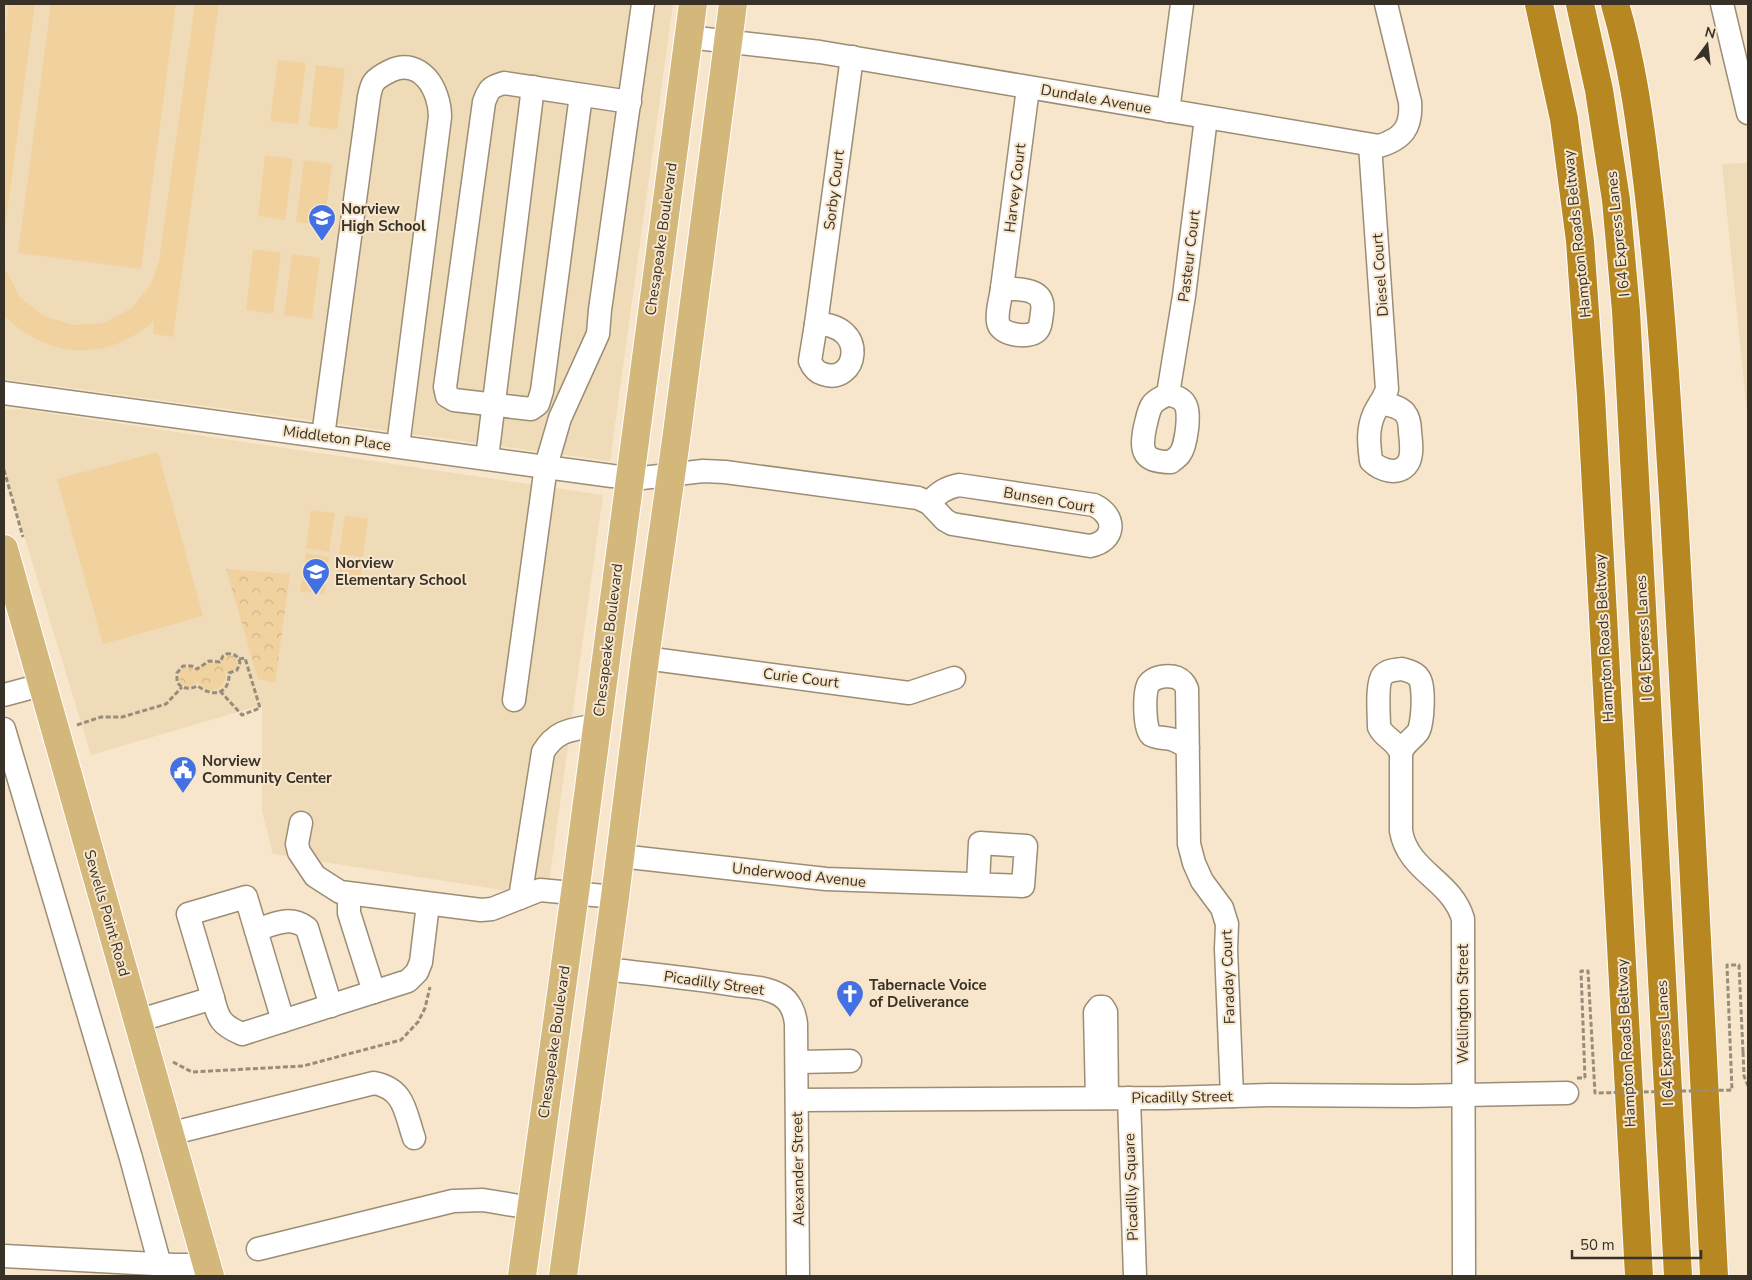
<svg xmlns="http://www.w3.org/2000/svg" width="1752" height="1280" font-family="'Nunito Sans',sans-serif">
  <style>
    .built { fill: #f0dbb9 }
    .grass { fill: #f1d29e }
    .forest { fill: url(#forest-crowns) }
    .lines { fill: none; stroke-linecap: round; stroke-linejoin: round }
    .minor-casing { stroke: #9c8d74; stroke-width: 25 }
    .major-casing { stroke: #fff; stroke-width: 30 }
    .highway-casing { stroke: #fff; stroke-width: 30 }
    .path { stroke: #988c7a; stroke-width: 3; stroke-dasharray: 5 2.5; stroke-linecap: butt }
    .minor { stroke: #fff; stroke-width: 22 }
    .major { stroke: #d4b77a; stroke-width: 28 }
    .highway { stroke: #b78722; stroke-width: 28 }
    .path-bridge { stroke: #988c7a; stroke-width: 3; stroke-dasharray: 5 2.5; stroke-linecap: butt }
    .labels { text-anchor: middle; stroke-width: 4; stroke-linejoin: round; paint-order: stroke }
    .street-label { font-size: 15px; fill: #383127; stroke: #f7e6cb }
    .poi-label { font-size: 15px; font-weight: bold; fill: #383127; stroke: #f7e6cb; text-anchor: start }
  </style>
  <defs>
    <pattern id="forest-crowns" width="20" height="18" patternUnits="userSpaceOnUse" patternTransform="scale(1.25)"><rect width="20" height="18" fill="#f1d29e"/><path d="M2 6a3 3 0 1 1 6 0M12 15a3 3 0 1 1 6 0" fill="none" stroke="#cfb588"/></pattern>
  </defs>
  <rect width="100%" height="100%" fill="#f7e6cb"/>
  <g class="built">
    <path d="M4,4H673L610,461L4,379Z"/>
    <path d="M1748,163V423L1722,164Z"/>
    <path d="M21,409L603,495L547,897L273,854L262,811V705L91,755L4,470V410Z"/>
  </g>
  <g class="grass">
    <path d="M9,4H35L4,235V46Z"/>
    <path d="M51,4H176L141,269L18,253Z"/>
    <path d="M195,4H219L173,337L153,334L154,321C108,362 47,360 4,315V253L5,269L20,297L44,316L73,325L104,323L132,308L151,284L159,261Z"/>
    <path d="M278,60L306,63L298,124L270,121Z"/>
    <path d="M316,65L345,69L337,130L309,126Z"/>
    <path d="M265,155L293,159L285,220L258,216Z"/>
    <path d="M304,160L332,164L324,225L296,222Z"/>
    <path d="M253,249L281,253L273,314L246,310Z"/>
    <path d="M292,254L320,258L312,319L284,315Z"/>
    <path d="M158,452L203,616L103,644L57,479Z"/>
    <path d="M311,510L335,513L329,552L306,548Z"/>
    <path d="M345,515L368,519L363,557L339,554Z"/>
    <path d="M306,553L329,557L324,595L300,591Z"/>
    <path d="M339,558L363,561L359,589L335,585Z"/>
  </g>
  <g class="forest">
    <path d="M226,569L290,574L275,683L258,679Z"/>
    <path d="M227,656H233L238,664L235,670L229,672L225,671L226,679L219,688C210,692 203,690 198,681C193,688 186,689 180,682L179,674L184,668L191,667L198,671C203,661 212,660 221,665L222,660Z"/>
  </g>
  <g class="lines">
    <defs>
      <g id="minor">
        <path d="M1722,4L1748,113"/>
        <path d="M688,37L820,52L1379,146C1403,139 1412,127 1410,102L1386,4"/>
        <path d="M581,95L542,391L538,404L531,409L454,400L447,396L445,387L484,102C489,89 490,87 504,83L630,102"/>
        <path d="M1168,111L1182,4"/>
        <path d="M1370,145L1387,389C1384,399 1378,405 1374,414C1367,430 1369,444 1371,461C1380,470 1399,477 1408,463C1413,455 1411,441 1410,432C1410,426 1409,418 1405,413C1399,406 1389,405 1380,403"/>
        <path d="M1002,288L1028,88"/>
        <path d="M1002,288C1021,290 1046,287 1042,313C1041,319 1041,327 1037,331C1029,339 999,335 998,322C996,312 1001,298 1002,288Z"/>
        <path d="M816,324L852,57"/>
        <path d="M816,324C870,324 857,386 823,374C816,372 813,368 810,361Z"/>
        <path d="M4,393L612,476L642,478L703,471L725,472L918,498L929,503"/>
        <path d="M1168,394L1184,296L1206,118"/>
        <path d="M1168,394C1174,396 1182,398 1185,404C1191,412 1186,446 1180,454C1178,457 1173,460 1171,462C1143,462 1140,452 1145,427C1147,420 1148,411 1152,405C1155,400 1163,397 1168,394Z"/>
        <path d="M323,436L369,97C370,92 371,86 374,82C378,77 384,74 390,71C421,56 440,90 440,117L398,446"/>
        <path d="M487,458L533,87"/>
        <path d="M959,485L1094,505C1117,516 1116,541 1090,546L952,524L945,520L929,503C938,493 945,488 959,485Z"/>
        <path d="M645,658L909,693L954,678"/>
        <path d="M1402,669C1408,671 1415,672 1419,678C1425,686 1423,724 1418,732C1412,740 1404,743 1401,753C1395,739 1385,739 1379,727C1379,716 1376,683 1383,675C1388,670 1395,670 1402,669Z"/>
        <path d="M4,695L41,685"/>
        <path d="M514,700L546,466L560,418L598,334L600,310L643,4"/>
        <path d="M4,729L131,1158L160,1265"/>
        <path d="M1188,748C1184,745 1179,742 1174,740C1167,737 1158,739 1151,735C1144,729 1144,694 1148,685C1154,675 1175,673 1183,682C1185,684 1186,686 1187,689L1189,844L1194,863L1202,881L1222,908L1227,924L1226,949L1232,1096"/>
        <path d="M1401,753V831C1408,872 1452,880 1463,919L1464,1276"/>
        <path d="M301,823L297,844L299,852L315,876L340,892L481,910L492,909L540,890L615,897"/>
        <path d="M620,856L826,879L1023,886L1026,846L980,843L978,883"/>
        <path d="M349,894V913L374,992"/>
        <path d="M520,898L543,752C557,729 572,730 597,725"/>
        <path d="M256,930C274,924 290,915 307,928L331,1006"/>
        <path d="M605,969C649,974 692,978 735,985C750,987 767,987 780,995C790,1001 795,1013 796,1024L798,1276"/>
        <path d="M213,998L188,914L246,897L283,1021"/>
        <path d="M137,1021L213,998C218,1019 221,1025 242,1034L408,981L417,972L421,962L428,904"/>
        <path d="M797,1062L850,1061"/>
        <path d="M1097,1098L1095,1012L1099,1007H1103L1106,1012L1107,1098"/>
        <path d="M1129,1098L1135,1276"/>
        <path d="M797,1100L1166,1098L1270,1095L1414,1096L1567,1093"/>
        <path d="M169,1134L374,1083C405,1089 405,1112 414,1138"/>
        <path d="M258,1249L453,1201L483,1200L531,1208"/>
        <path d="M4,1256L174,1265H206"/>
      </g>
      <g id="major">
        <path d="M4,549L210,1276"/>
        <path d="M522,1276L575,893L693,4"/>
        <path d="M563,1276L615,897L645,658L677,433L733,4"/>
      </g>
      <g id="highway">
        <path d="M1539,4L1564,119L1580,241L1591,396L1639,1276"/>
        <path d="M1580,4L1599,90L1616,200L1626,311L1678,1276"/>
        <path d="M1615,4C1632,62 1640,121 1647,180C1661,291 1667,402 1674,513C1689,767 1701,1022 1714,1276"/>
      </g>
    </defs>
    <use href="#minor" class="minor-casing"/>
    <use href="#major" class="major-casing"/>
    <use href="#highway" class="highway-casing"/>
    <g class="path">
      <path d="M4,470L23,537"/>
      <path d="M226,654C233,653 238,655 240,663L237,670L229,673C230,694 213,698 198,686C190,689 183,690 177,682V673L183,666H192L197,669L209,661L220,662L223,656Z"/>
      <path d="M220,691L242,715L260,708L245,658L239,659"/>
      <path d="M77,725L101,717H122L166,704L182,687"/>
      <path d="M1743,1052L1744,1076L1748,1086"/>
      <path d="M173,1062L192,1072L303,1066L401,1040L418,1022L425,1008L430,987"/>
      <path d="M1577,1078H1585"/>
    </g>
    <use href="#minor" class="minor"/>
    <use href="#major" class="major"/>
    <use href="#highway" class="highway"/>
    <path class="path-bridge" d="M1585,1078L1581,971H1588L1595,1093L1732,1090L1727,965H1739L1743,1052"/>
  </g>
  <defs>
    <symbol id="school-pin" viewBox="-11 -11 22 30"><path d="M0 17L-7.5 6A9.5 9.5 0 1 1 7.5 6Z" fill="#4370e2" stroke="#f7e6cb"/><path d="M0-5L7-2L0 1L-7-2ZM-4 1L0 2.5L4 1V4Q0 6-4 4Z" fill="#fff"/></symbol>
    <symbol id="civic-pin" viewBox="-11 -11 22 30"><path d="M0 17L-7.5 6A9.5 9.5 0 1 1 7.5 6Z" fill="#4370e2" stroke="#f7e6cb"/><path d="M-.6-6.5H3V-4.5H.6V-3L4-1V1h2V6H-6V1h2V-1L-.6-3ZM-1.2 2.5V6h2.4V2.5Z" fill="#fff"/></symbol>
    <symbol id="church-pin" viewBox="-11 -11 22 30"><path d="M0 17L-7.5 6A9.5 9.5 0 1 1 7.5 6Z" fill="#4370e2" stroke="#f7e6cb"/><path d="M-1.2-6h2.4v3.5h3.3v2.4h-3.3V6h-2.4V-.1h-3.3v-2.4h3.3Z" fill="#fff"/></symbol>
  </defs>
  <g fill-rule="evenodd">
    <use href="#school-pin" x="306" y="202" width="32" height="43"/>
    <use href="#school-pin" x="300" y="556" width="32" height="43"/>
    <use href="#civic-pin" x="167" y="754" width="32" height="43"/>
    <use href="#church-pin" x="834" y="978" width="32" height="43"/>
  </g>
  <g class="labels">
    <g class="street-label">
      <text transform="translate(1096 99) rotate(10)" y="5">Dundale Avenue</text>
      <text transform="translate(1015 188) rotate(-83)" y="5">Harvey Court</text>
      <text transform="translate(834 190) rotate(-83)" y="5">Sorby Court</text>
      <text transform="translate(1577 234) rotate(-96)" y="5">Hampton Roads Beltway</text>
      <text transform="translate(1618 234) rotate(-96)" y="5">I 64 Express Lanes</text>
      <text transform="translate(661 239) rotate(-82)" y="5">Chesapeake Boulevard</text>
      <text transform="translate(1189 256) rotate(-83)" y="5">Pasteur Court</text>
      <text transform="translate(1380 275) rotate(-94)" y="5">Diesel Court</text>
      <text transform="translate(337 438) rotate(8)" y="5">Middleton Place</text>
      <text transform="translate(1049 500) rotate(10)" y="5">Bunsen Court</text>
      <text transform="translate(1604 638) rotate(-93)" y="5">Hampton Roads Beltway</text>
      <text transform="translate(1644 638) rotate(-93)" y="5">I 64 Express Lanes</text>
      <text transform="translate(608 640) rotate(-83)" y="5">Chesapeake Boulevard</text>
      <text transform="translate(801 678) rotate(7)" y="5">Curie Court</text>
      <text transform="translate(799 875) rotate(6)" y="5">Underwood Avenue</text>
      <text transform="translate(107 913) rotate(74)" y="5">Sewells Point Road</text>
      <text transform="translate(1228 977) rotate(-92)" y="5">Faraday Court</text>
      <text transform="translate(714 983) rotate(8)" y="5">Picadilly Street</text>
      <text transform="translate(1463 1004) rotate(-90)" y="5">Wellington Street</text>
      <text transform="translate(554 1042) rotate(-82)" y="5">Chesapeake Boulevard</text>
      <text transform="translate(1626 1043) rotate(-93)" y="5">Hampton Roads Beltway</text>
      <text transform="translate(1665 1043) rotate(-93)" y="5">I 64 Express Lanes</text>
      <text transform="translate(1182 1097) rotate(-1)" y="5">Picadilly Street</text>
      <text transform="translate(798 1169) rotate(-91)" y="5">Alexander Street</text>
      <text transform="translate(1131 1187) rotate(-92)" y="5">Picadilly Square</text>
    </g>
    <g class="poi-label">
      <text x="341" y="214">Norview<tspan x="341" dy="17">High School</tspan></text>
      <text x="335" y="568">Norview<tspan x="335" dy="17">Elementary School</tspan></text>
      <text x="202" y="766">Norview<tspan x="202" dy="17">Community Center</tspan></text>
      <text x="869" y="990">Tabernacle Voice<tspan x="869" dy="17">of Deliverance</tspan></text>
    </g>
  </g>
  <rect width="1752" height="1280" fill="none" stroke="#383127" stroke-width="10"/>
  <g transform="translate(1707 45) rotate(15)" stroke="#f7e6cb" stroke-width="4" paint-order="stroke">
  <path d="M0-4L9 19L0 12L-9 19Z" fill="#383127"/>
  <text y="-8" font-size="14" font-weight="bold" text-anchor="middle" fill="#383127">N</text>
  </g>
  <path d="M1572 1250v8h129v-8" fill="none" stroke="#383127" stroke-width="2.5"/>
  <text x="1580" y="1250" font-size="15" fill="#383127" stroke="#f7e6cb" stroke-width="4" paint-order="stroke">50 m</text>
</svg>
